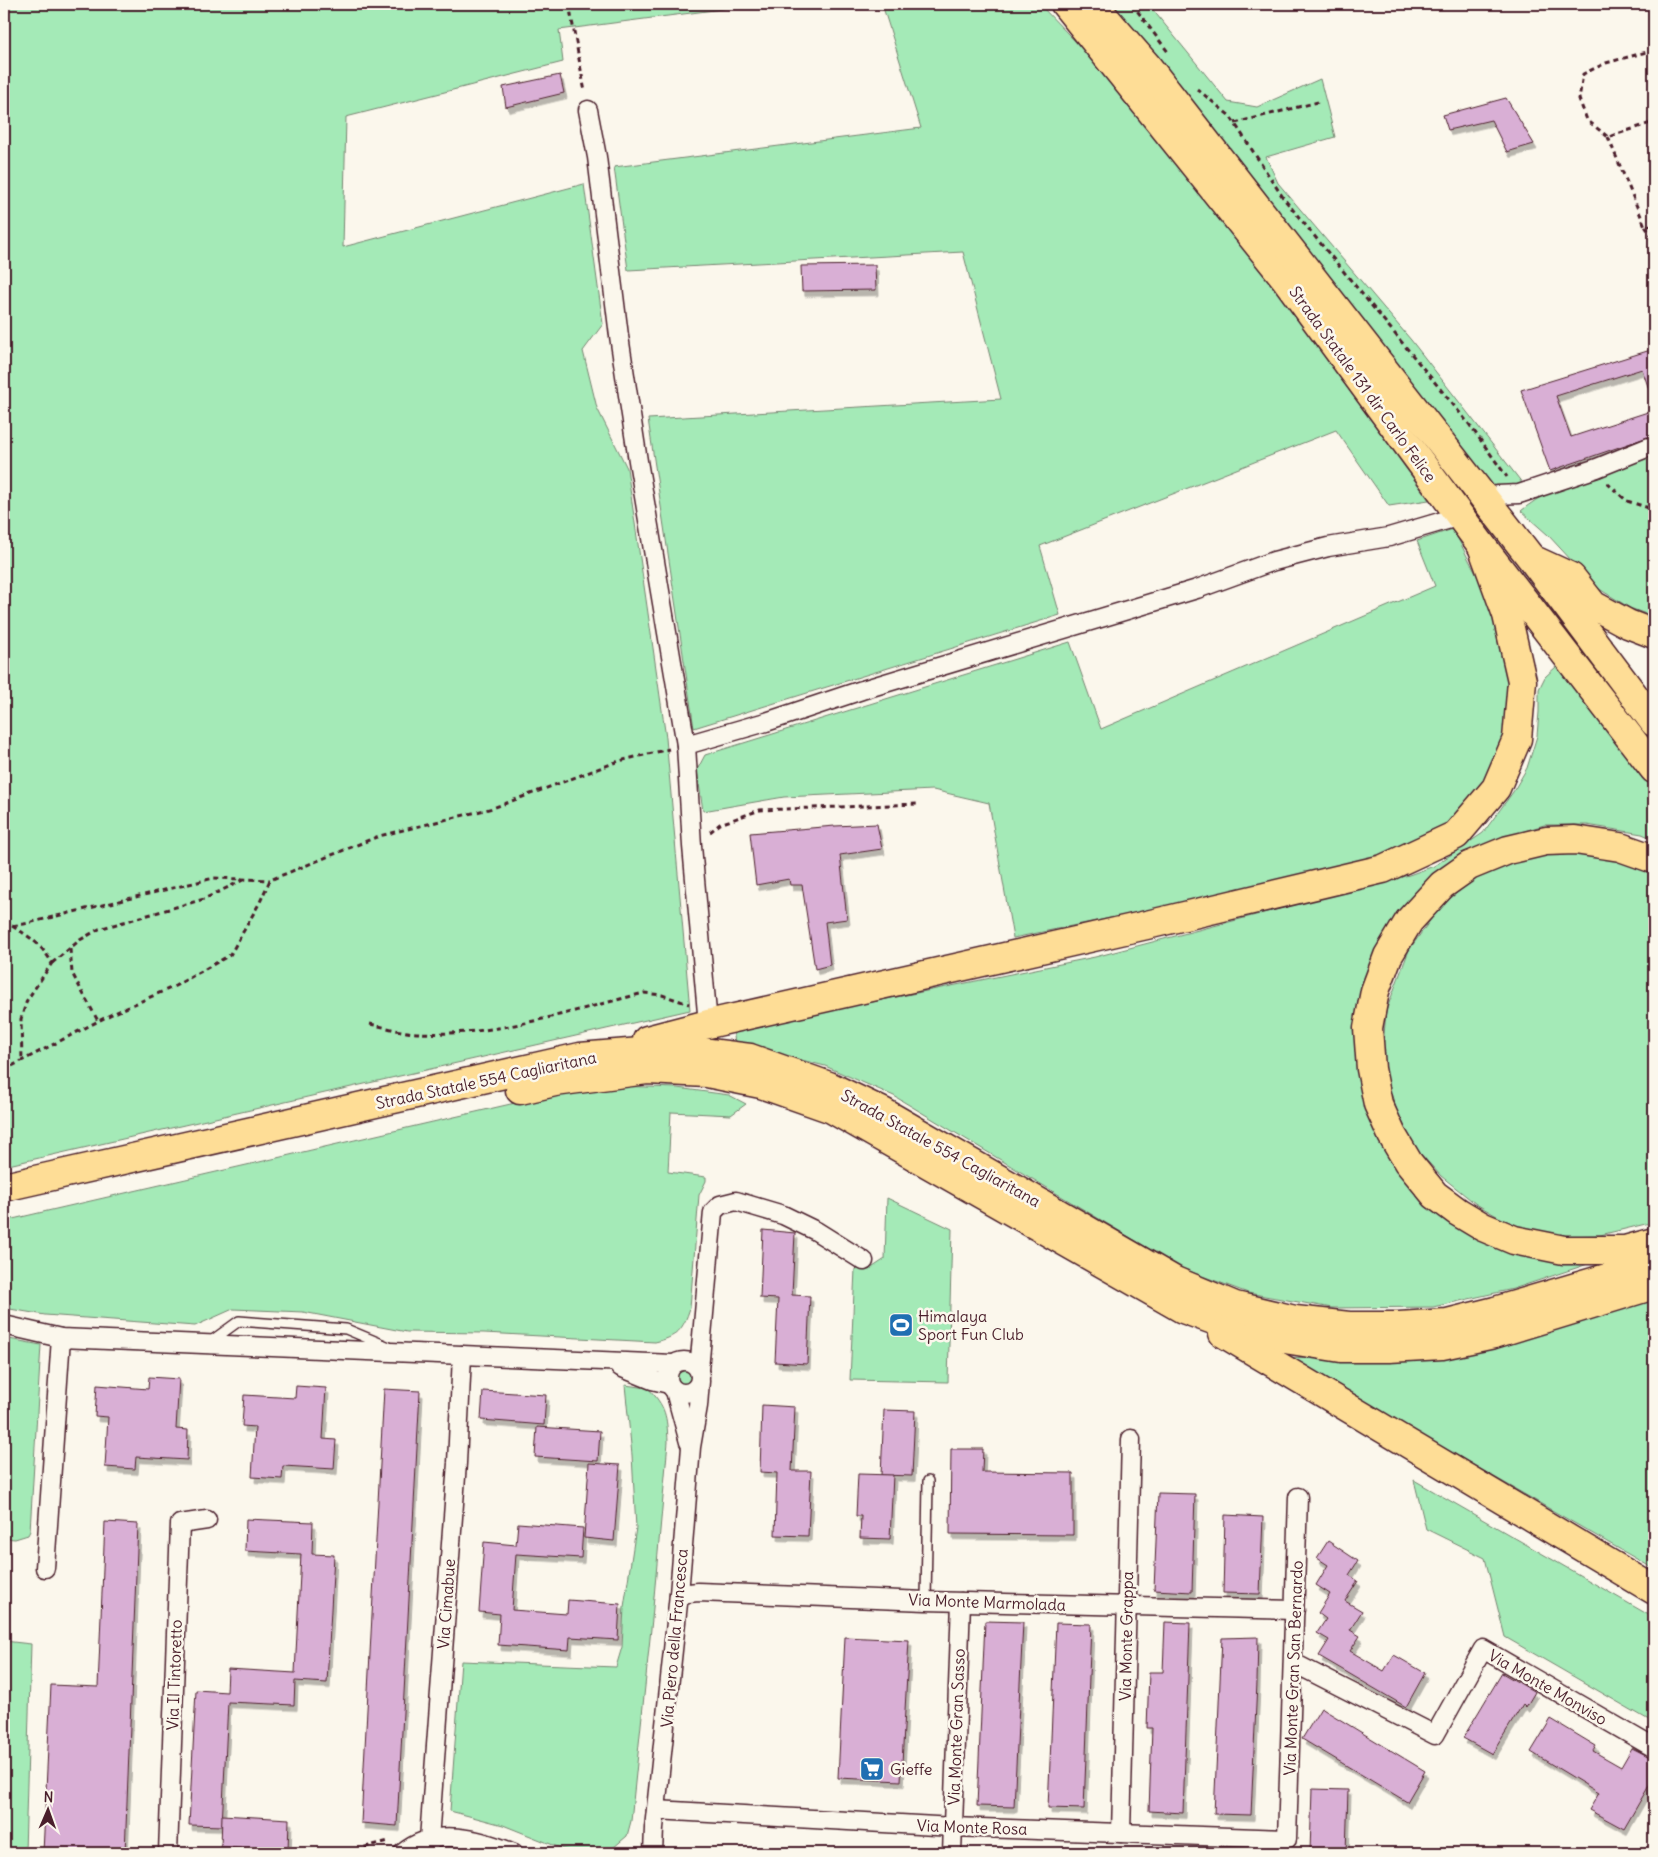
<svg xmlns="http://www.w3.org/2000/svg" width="1658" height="1857" font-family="Delius,sans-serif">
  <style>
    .green { fill: #a4eab7; stroke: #778471 }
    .building { fill: #d9afd5; stroke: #4a1f2b; filter: url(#shadow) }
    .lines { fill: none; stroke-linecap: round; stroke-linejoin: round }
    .service-casing { stroke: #4a1f2b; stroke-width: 12 }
    .minor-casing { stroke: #4a1f2b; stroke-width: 21 }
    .trunk-casing { stroke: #4a1f2b; stroke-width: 31 }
    .path { stroke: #4a1f2b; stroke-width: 3; stroke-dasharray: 5 4; stroke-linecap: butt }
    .service { stroke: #fbf7ec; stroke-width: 9 }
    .minor { stroke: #fbf7ec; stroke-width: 18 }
    .trunk { stroke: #fedd96; stroke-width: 28 }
    .labels { text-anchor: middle; stroke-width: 5; stroke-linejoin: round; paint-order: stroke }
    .street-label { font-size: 16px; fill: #4a1f2b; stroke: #fbf7ec }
    .poi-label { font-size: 16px; fill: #4a1f2b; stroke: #fbf7ec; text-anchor: start }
  </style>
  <defs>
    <filter id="shadow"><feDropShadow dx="3" dy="5.5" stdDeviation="0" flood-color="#0004"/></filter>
  </defs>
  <rect width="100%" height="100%" fill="#fbf7ec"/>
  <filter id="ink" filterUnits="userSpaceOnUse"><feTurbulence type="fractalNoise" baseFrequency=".02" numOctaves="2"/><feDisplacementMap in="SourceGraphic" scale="10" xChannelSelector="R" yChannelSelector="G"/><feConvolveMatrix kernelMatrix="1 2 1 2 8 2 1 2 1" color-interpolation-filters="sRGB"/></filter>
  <g filter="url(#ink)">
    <g class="green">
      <path d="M4,4H761L559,30L563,62L346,117L343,247L584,184L603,324L583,351L597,408L627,468L666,738L690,1010L4,1166Z"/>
      <path d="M882,4H1039L1101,68L1265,275L1429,500L1389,506L1336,430L1040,546L1060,615L694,728L648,419L1001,399L963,252L628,270L614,167L921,128Z"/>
      <path d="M1108,4H1148L1228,102L1257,107L1320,79L1335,137L1266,157L1278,183L1411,340L1523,484L1492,491Z"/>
      <path d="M1654,452V617L1630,608L1596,587L1548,535L1521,511C1558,480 1610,468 1654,452Z"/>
      <path d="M1453,529L1487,595L1513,663L1509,744L1458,824L1382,858L1184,903L1013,938L989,803L933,790L784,797L703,811L697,770L705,755L1070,642L1101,729L1435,586L1417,541Z"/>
      <path d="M1557,666L1567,667L1654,779V839L1642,834L1587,825H1544L1499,839L1467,855L1404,911L1367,971L1358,1001L1356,1022L1427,1198L1594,1262L1513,1289L1433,1307L1332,1308L1248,1293L1181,1268L894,1096L825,1066L735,1043L733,1030L1095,957L1409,875L1434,866L1483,833L1513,792L1527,768L1537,736L1539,712V689L1545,677Z"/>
      <path d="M1573,846L1654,870V1222L1600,1235L1563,1236L1514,1226L1476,1204L1441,1176L1417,1150L1398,1114L1388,1084L1383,1048L1386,1011L1409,950L1439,908L1476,877L1517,857Z"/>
      <path d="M616,1086L677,1088L729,1095L746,1104L731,1115L671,1112L668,1172L706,1177V1181L699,1195L690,1308C683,1330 677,1337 655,1342L484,1333L407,1332L303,1312L233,1309L195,1326L45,1315L4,1308V1221L554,1094Z"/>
      <path d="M887,1198L952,1229L948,1382L850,1380L855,1269H870L885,1259Z"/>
      <path d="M1654,1297V1569L1286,1357L1393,1361Z"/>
      <path d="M4,1338L41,1345L30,1531L28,1535L15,1539L4,1538Z"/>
      <path d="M685,1365L694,1369L693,1387L687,1390H681L672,1376C673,1369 678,1365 685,1365Z"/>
      <path d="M625,1385L648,1388C666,1407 667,1416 668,1442L652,1619L631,1821L627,1836L613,1848L597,1852L579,1853L563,1849L503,1825L450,1811L461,1661L616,1667L622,1647L624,1607L636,1528L632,1455Z"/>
      <path d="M1414,1480L1654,1618V1723L1505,1637L1485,1558L1426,1529Z"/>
      <path d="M4,1641L31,1644L25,1853H4Z"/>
    </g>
    <g class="building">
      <path d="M560,75L564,93L506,107L503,87Z"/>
      <path d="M1506,98L1534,144L1507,152L1491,120L1448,130L1443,115Z"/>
      <path d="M875,265L876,290L802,291L801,266Z"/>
      <path d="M1654,349V398H1652L1642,369L1556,396L1571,437L1654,410V435L1550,471L1521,390Z"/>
      <path d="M877,824L882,849L840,855L847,919L825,922L830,965L815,969L802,885H790L789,879L756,885L750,833L835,826Z"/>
      <path d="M763,1230L795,1233L792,1295L810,1296L807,1364L775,1362L778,1299L760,1298Z"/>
      <path d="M149,1377L179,1379L176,1429L188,1430L187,1460L136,1457L135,1469L105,1467L108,1417L95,1416L97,1385L148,1389Z"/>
      <path d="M296,1386L326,1388L323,1439L336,1440L334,1469L283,1466L282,1479L252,1477L255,1427L242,1426L244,1395L295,1398Z"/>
      <path d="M384,1389L420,1391L397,1826L361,1823Z"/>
      <path d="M483,1391L546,1395L544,1425L481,1420Z"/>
      <path d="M762,1405L795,1407L792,1471H811L808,1536L775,1535L777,1473L760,1472Z"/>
      <path d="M884,1410L915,1411L912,1476L881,1475Z"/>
      <path d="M537,1427L600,1431L598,1461L535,1457Z"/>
      <path d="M951,1449H983L982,1472L1073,1473V1535L950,1534Z"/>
      <path d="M589,1463L620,1465L614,1541L584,1538Z"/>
      <path d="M858,1474L893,1475L890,1539L860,1538L861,1516H856Z"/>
      <path d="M1158,1493L1195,1494L1192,1592L1154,1590Z"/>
      <path d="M1225,1515L1263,1517L1260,1594L1223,1593Z"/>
      <path d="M246,1519L313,1522L312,1554L334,1555L327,1683L295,1681L294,1705L228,1702L222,1826L189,1825L196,1690L227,1692L228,1669L295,1673L301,1554L245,1551Z"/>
      <path d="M105,1522L138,1524L125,1853H43L51,1685L98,1687Z"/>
      <path d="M518,1523L583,1528L581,1558L516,1554L512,1610L567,1614L568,1600L620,1604L618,1640L570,1637L569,1650L498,1645L500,1614L479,1612L484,1542L516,1545Z"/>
      <path d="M1328,1541L1358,1561L1349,1575L1358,1581L1345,1601L1362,1611L1350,1630L1360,1636L1350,1651L1384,1671L1394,1655L1425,1673L1406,1707L1319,1656L1329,1640L1317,1633L1326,1619L1318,1613L1330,1594L1316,1585L1328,1565L1317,1558Z"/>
      <path d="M985,1621L1023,1622L1014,1807L977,1806Z"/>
      <path d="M1165,1622L1190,1623L1183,1813L1149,1811L1152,1728H1147L1149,1672H1163Z"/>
      <path d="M1056,1623L1091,1624L1084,1809L1048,1808Z"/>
      <path d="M845,1637L909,1640L901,1781L838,1778Z"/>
      <path d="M1258,1637L1257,1683L1251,1815L1214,1814L1222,1638Z"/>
      <path d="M1502,1673L1535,1692L1526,1707L1523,1704L1492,1754L1463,1738Z"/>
      <path d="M1321,1708L1425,1771L1407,1802L1302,1739Z"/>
      <path d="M1551,1719L1596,1746L1593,1751L1621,1767L1632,1748L1654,1759V1777L1624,1829L1589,1810L1599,1793L1531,1752Z"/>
      <path d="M1312,1789L1348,1790L1346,1853L1310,1852Z"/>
      <path d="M222,1815L289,1819L288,1851L221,1847Z"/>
    </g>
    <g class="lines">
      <defs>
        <g id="service">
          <path d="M210,1342L239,1321L346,1329L389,1347"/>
          <path d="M926,1601L928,1481"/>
        </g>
        <g id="minor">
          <path d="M588,110L597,157L619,336L638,461L686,745L692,846L708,1024"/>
          <path d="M1497,495L1519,494L1597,468L1654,445"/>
          <path d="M686,745L766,722L862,690L1197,589L1274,561L1328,547L1389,537L1450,519"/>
          <path d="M4,1325L61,1338L673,1364"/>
          <circle cx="684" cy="1377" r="16"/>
          <path d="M620,1367L652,1380L669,1384"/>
          <path d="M699,1370L713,1212L720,1205L736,1201L783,1215L816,1231L864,1261"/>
          <path d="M675,1391L689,1442"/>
          <path d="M45,1568L61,1338"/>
          <path d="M679,1594L698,1592L926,1601L1295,1610"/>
          <path d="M1294,1663L1435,1735L1483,1649L1654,1748"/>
          <path d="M656,1810L953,1827L1287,1839L1298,1497"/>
          <path d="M1121,1833L1131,1439"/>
          <path d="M168,1853L180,1524L207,1520"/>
          <path d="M403,1853C435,1826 479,1839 514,1853"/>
          <path d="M428,1853L457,1463L462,1355"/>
          <path d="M653,1853L654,1828L679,1594L691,1447L698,1406L700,1381"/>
          <path d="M952,1853L961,1602"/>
        </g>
        <g id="trunk">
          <path d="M1065,4L1285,278L1482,546L1654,769"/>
          <path d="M1093,4L1148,67L1531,558L1654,722"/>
          <path d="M1534,560L1571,577L1593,605L1628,624L1654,634"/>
          <path d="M1654,859L1620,847L1575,840L1546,841L1508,850L1469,866L1442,885L1409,921L1388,956L1375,991L1368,1028L1371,1069L1378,1104L1392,1135L1408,1162L1435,1195L1458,1212L1483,1227L1514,1240L1564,1250H1625L1654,1242"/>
          <path d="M647,1040L708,1024L1151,924L1383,869L1456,835L1496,788L1517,739L1522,681L1507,615L1482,546"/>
          <path d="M520,1090L555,1082L647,1070L707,1073L761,1084L832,1109L1183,1309L1238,1329L1291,1340L1341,1348H1389L1442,1345L1494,1334L1654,1285"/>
          <path d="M4,1187L580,1057L677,1049L750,1058L829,1086L883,1112L1175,1281L1235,1306L1295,1320L1349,1326H1399L1447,1323L1495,1311L1654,1264"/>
          <path d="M1223,1333L1654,1590"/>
        </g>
      </defs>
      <use href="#service" class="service-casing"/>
      <use href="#minor" class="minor-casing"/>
      <use href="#trunk" class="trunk-casing"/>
      <g class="path">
        <path d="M569,4L585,92"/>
        <path d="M1132,4L1168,52"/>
        <path d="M1654,50L1606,63L1583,74L1579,99L1587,120L1608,137L1654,122"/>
        <path d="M1197,89L1230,116L1284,199L1469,424L1507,477"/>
        <path d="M1235,123L1318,102"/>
        <path d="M1608,137L1645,226L1654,225"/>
        <path d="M1645,226L1654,240"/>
        <path d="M1607,483L1627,501L1649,508L1654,505"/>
        <path d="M710,832L720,824L760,810L919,804"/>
        <path d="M12,926C29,936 42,945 52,963L27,1000L21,1019L22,1061"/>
        <path d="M4,927L24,924L214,878L270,880"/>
        <path d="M70,949L72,973L98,1021"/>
        <path d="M52,963L80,940L99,929L204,899L245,879"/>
        <path d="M370,1024C385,1027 403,1033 419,1033C496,1037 570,1011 644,993L662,995L689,1004"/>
        <path d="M4,1070L110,1015L175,986L230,955L260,902L270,880L379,836L493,808L619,761L669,749"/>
        <path d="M363,1853L361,1848L389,1841"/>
      </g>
      <use href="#service" class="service"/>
      <use href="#minor" class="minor"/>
      <use href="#trunk" class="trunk"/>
    </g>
  </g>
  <defs>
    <symbol id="stadium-square" viewBox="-11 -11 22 22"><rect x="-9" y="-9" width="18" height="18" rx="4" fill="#1f6fb2" stroke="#fbf7ec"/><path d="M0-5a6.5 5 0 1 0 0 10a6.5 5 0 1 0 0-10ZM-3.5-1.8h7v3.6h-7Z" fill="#fff"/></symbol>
    <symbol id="supermarket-square" viewBox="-11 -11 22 22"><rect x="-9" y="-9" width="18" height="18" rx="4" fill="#1f6fb2" stroke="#fbf7ec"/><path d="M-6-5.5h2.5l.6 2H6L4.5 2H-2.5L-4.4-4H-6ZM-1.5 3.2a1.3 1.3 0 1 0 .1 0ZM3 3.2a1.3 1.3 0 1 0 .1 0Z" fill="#fff"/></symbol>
  </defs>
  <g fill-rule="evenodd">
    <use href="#stadium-square" x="887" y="1311" width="28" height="28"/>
    <use href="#supermarket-square" x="858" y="1755" width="28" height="28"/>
  </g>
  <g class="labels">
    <g class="street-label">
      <text transform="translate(1363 384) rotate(54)" y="6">Strada Statale 131 dir Carlo Felice</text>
      <text transform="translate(486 1080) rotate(-12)" y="6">Strada Statale 554 Cagliaritana</text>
      <text transform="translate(941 1148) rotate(29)" y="6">Strada Statale 554 Cagliaritana</text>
      <text transform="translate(987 1602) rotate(2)" y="6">Via Monte Marmolada</text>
      <text transform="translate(446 1604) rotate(-86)" y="6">Via Cimabue</text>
      <text transform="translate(1126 1636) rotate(-89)" y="6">Via Monte Grappa</text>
      <text transform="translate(674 1638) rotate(-85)" y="6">Via Piero della Francesca</text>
      <text transform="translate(1293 1668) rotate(-88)" y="6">Via Monte Gran San Bernardo</text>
      <text transform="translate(174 1675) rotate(-88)" y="6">Via Il Tintoretto</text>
      <text transform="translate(1548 1687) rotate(30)" y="6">Via Monte Monviso</text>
      <text transform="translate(956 1727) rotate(-88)" y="6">Via Monte Gran Sasso</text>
      <text transform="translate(972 1827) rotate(2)" y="6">Via Monte Rosa</text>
    </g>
    <g class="poi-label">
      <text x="918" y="1322">Himalaya<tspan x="918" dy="18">Sport Fun Club</tspan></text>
      <text x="890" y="1775">Gieffe</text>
    </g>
  </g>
  <rect width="1658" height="1857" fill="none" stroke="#fbf7ec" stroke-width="20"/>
  <rect x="10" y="10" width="1638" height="1837" fill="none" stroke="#4a1f2b" stroke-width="2" filter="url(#ink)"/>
  <g transform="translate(48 1810) rotate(2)" stroke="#fbf7ec" stroke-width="4" paint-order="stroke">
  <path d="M0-4L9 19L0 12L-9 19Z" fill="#4a1f2b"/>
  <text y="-8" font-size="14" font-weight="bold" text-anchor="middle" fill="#4a1f2b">N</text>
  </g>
</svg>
